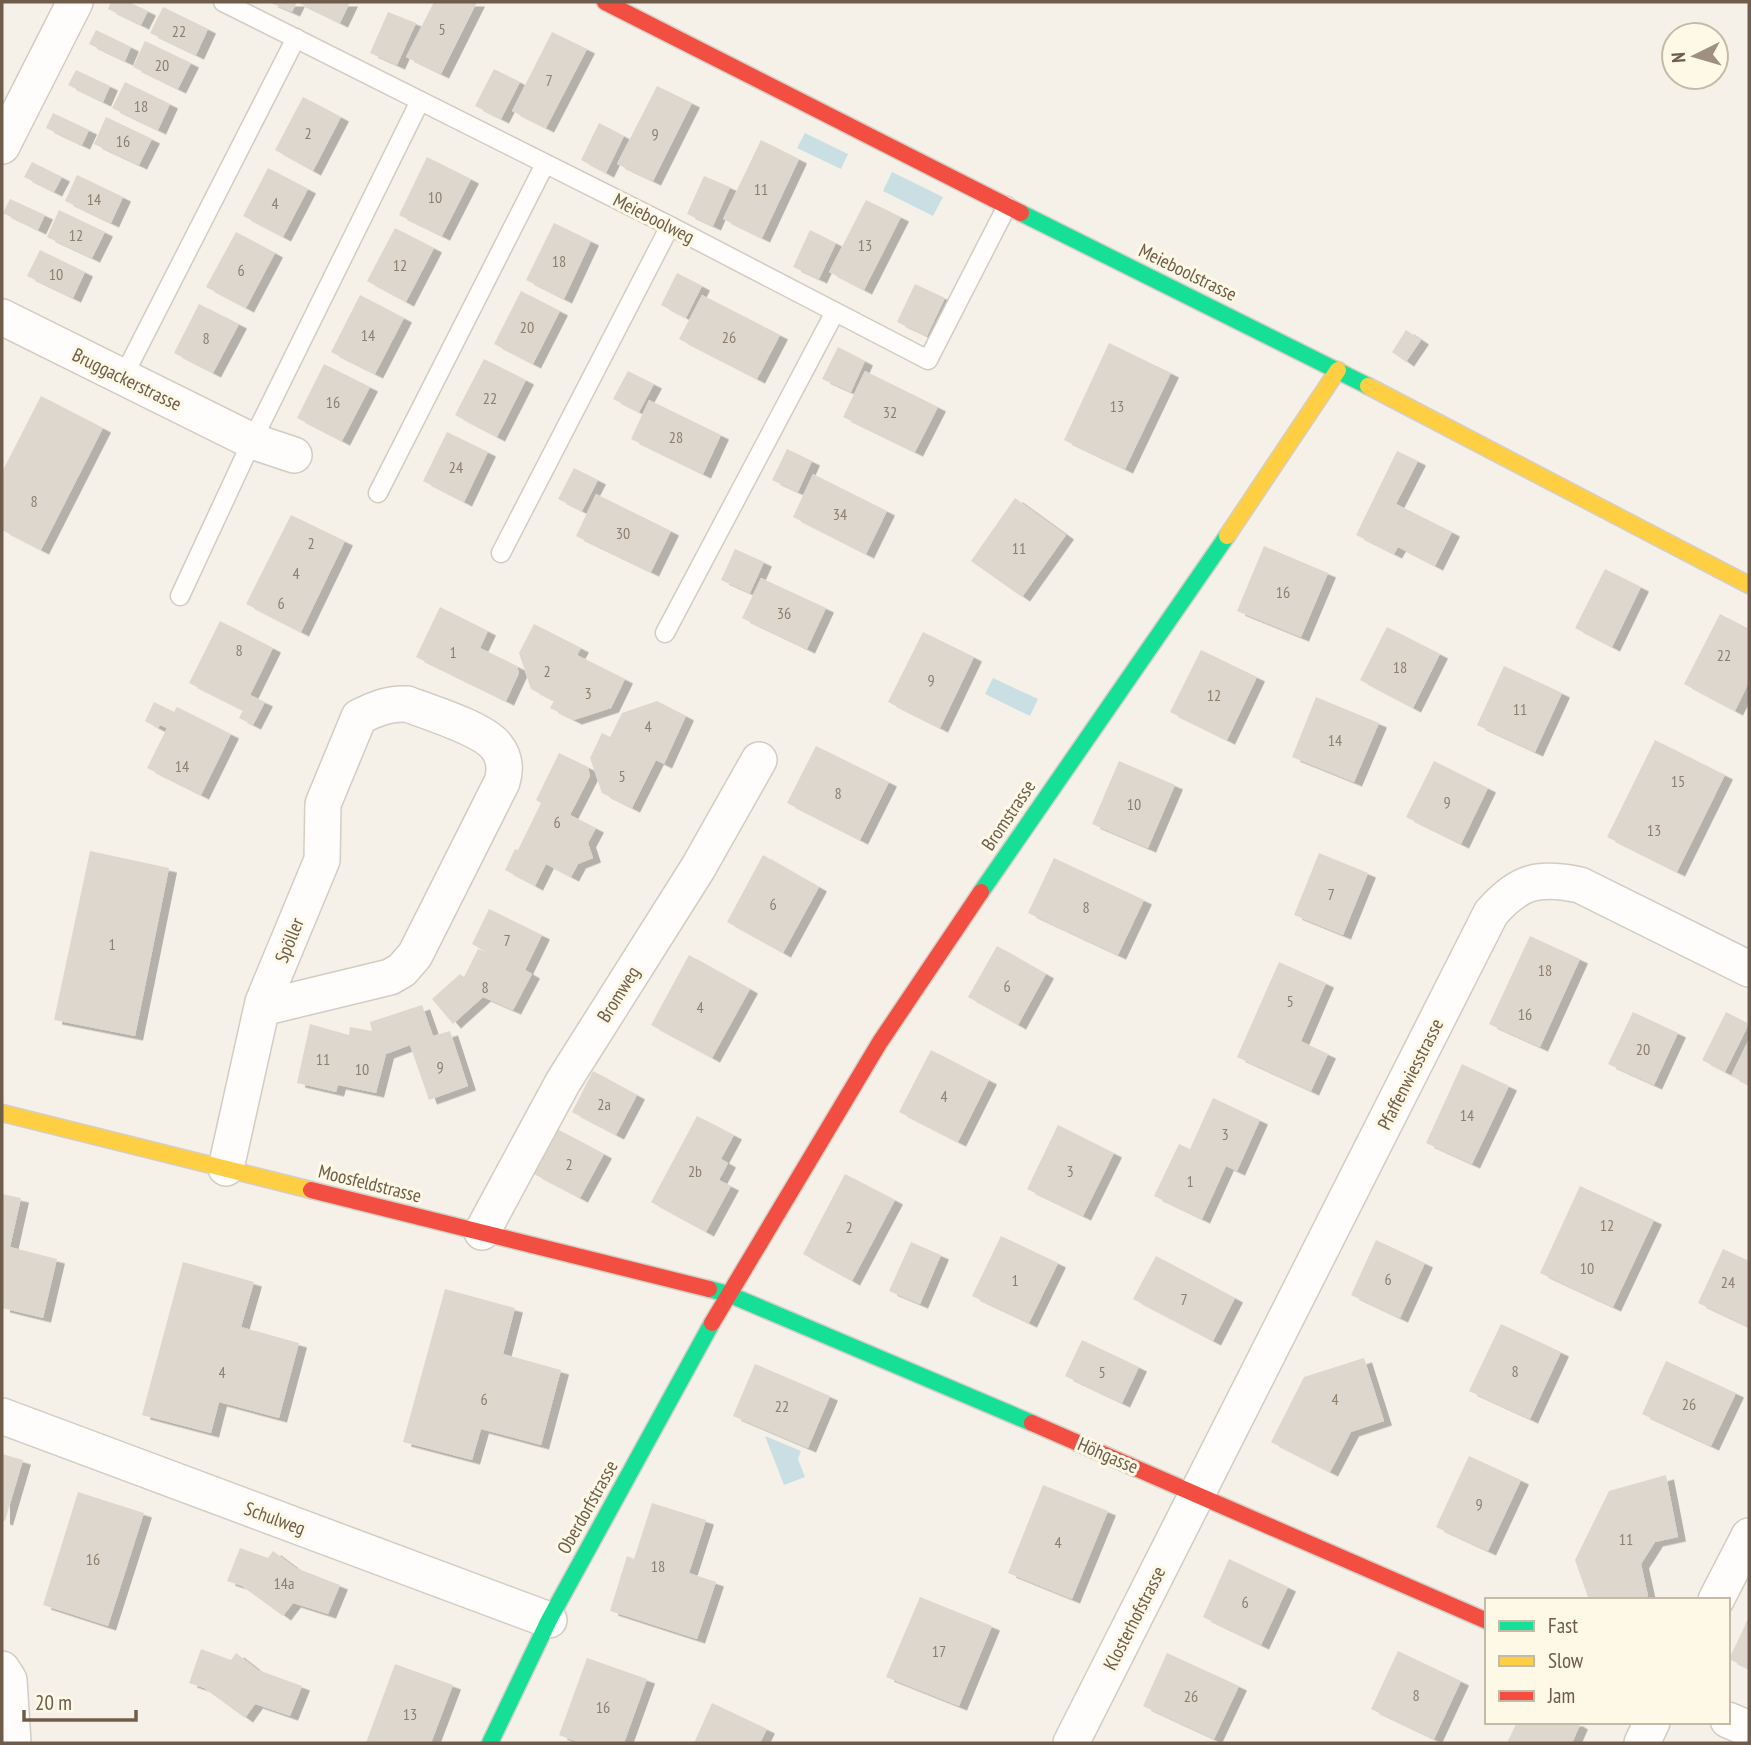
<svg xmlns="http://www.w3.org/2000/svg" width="1751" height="1745" font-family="'PT Sans Narrow',sans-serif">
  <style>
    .water { fill: #cadfe4 }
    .building { fill: #ded7ce; filter: url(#shadow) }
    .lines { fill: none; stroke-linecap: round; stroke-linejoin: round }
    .lane-casing { stroke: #d3ccc3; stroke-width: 21 }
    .street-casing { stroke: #d3ccc3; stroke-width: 38 }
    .fast-casing { stroke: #d5cec4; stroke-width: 19 }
    .slow-casing { stroke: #d5cec4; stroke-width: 19 }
    .jam-casing { stroke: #d5cec4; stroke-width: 19 }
    .lane { stroke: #fefdfc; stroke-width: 18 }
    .street { stroke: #fefdfc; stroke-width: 35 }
    .fast { stroke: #16e098; stroke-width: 16 }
    .slow { stroke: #ffcf43; stroke-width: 16 }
    .jam { stroke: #f24e42; stroke-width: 16 }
    .labels { text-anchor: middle; stroke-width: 6; stroke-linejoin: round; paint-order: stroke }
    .number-label { font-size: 16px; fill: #8e7e6e }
    .street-label { font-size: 19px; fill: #705c4a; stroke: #fef8e7 }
  </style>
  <defs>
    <filter id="shadow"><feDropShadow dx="8" dy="4.5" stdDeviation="0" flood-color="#0004"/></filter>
  </defs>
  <rect width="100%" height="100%" fill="#f5f1e8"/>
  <g class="water">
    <path d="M805,133L848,154L841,169L797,148Z"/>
    <path d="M892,172L943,197L933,216L883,191Z"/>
    <path d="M993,678L1038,699L1030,716L985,694Z"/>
    <path d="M765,1436L801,1451L798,1459L805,1477L784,1485Z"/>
  </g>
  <g class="building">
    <path d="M111,2H129L148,11L141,25L108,9Z"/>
    <path d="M269,2H350L340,23L297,2L292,12Z"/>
    <path d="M434,2H477L441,74L406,57Z"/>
    <path d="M163,7L208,29L196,55L150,33Z"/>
    <path d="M388,12L416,23L397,65L370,53Z"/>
    <path d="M96,30L131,47L125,61L89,44Z"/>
    <path d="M552,32L587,49L546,128L512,111Z"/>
    <path d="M145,41L191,63L178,89L133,67Z"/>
    <path d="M494,69L520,82L501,119L475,106Z"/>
    <path d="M76,70L110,86L103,102L68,85Z"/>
    <path d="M125,82L170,104L158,130L112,108Z"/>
    <path d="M657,86L692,103L653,181L617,164Z"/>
    <path d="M303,97L341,117L313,171L275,150Z"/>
    <path d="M53,113L89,130L82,145L46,128Z"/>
    <path d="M106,117L152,139L139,165L94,144Z"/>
    <path d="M599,123L624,136L606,173L581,160Z"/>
    <path d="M761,140L799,159L762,238L723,219Z"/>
    <path d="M427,157L471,179L442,236L399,215Z"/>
    <path d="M32,162L62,177L54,192L24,177Z"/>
    <path d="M268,168L308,189L283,237L243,216Z"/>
    <path d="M77,175L123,197L111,223L65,201Z"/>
    <path d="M704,176L730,187L713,226L687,214Z"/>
    <path d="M10,199L45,215L38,230L3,213Z"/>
    <path d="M866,200L901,217L864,290L829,272Z"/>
    <path d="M59,210L105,232L92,258L47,237Z"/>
    <path d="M554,223L591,241L564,299L526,280Z"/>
    <path d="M395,228L434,248L406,302L367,281Z"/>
    <path d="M810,230L836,243L819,279L793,267Z"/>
    <path d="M236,232L275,253L246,308L206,287Z"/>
    <path d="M40,250L85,272L73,298L27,276Z"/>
    <path d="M677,273L702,286L686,318L661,305Z"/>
    <path d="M915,284L945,298L927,336L897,322Z"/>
    <path d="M521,291L560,311L533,364L494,344Z"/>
    <path d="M360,295L404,318L375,374L331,352Z"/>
    <path d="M702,295L780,335L757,379L679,339Z"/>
    <path d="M199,304L239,324L213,373L174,353Z"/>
    <path d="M1406,330L1421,340L1406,362L1392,352Z"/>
    <path d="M1109,343L1171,373L1125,469L1064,440Z"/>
    <path d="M838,347L865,361L851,392L822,379Z"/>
    <path d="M484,359L526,380L497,437L455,415Z"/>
    <path d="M324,364L370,387L342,441L297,418Z"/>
    <path d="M628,371L654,384L639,412L613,399Z"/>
    <path d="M865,371L938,407L915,452L843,417Z"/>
    <path d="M41,396L103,428L41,550L2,530V472Z"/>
    <path d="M649,400L721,435L703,474L631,439Z"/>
    <path d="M447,432L488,452L464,502L423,481Z"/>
    <path d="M787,449L812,461L798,492L772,480Z"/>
    <path d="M1397,451L1418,461L1396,504L1452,532L1435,566L1398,547L1394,554L1356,535Z"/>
    <path d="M574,468L598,480L582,511L558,499Z"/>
    <path d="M813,474L887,511L866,554L793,517Z"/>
    <path d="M596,494L671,531L651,572L576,536Z"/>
    <path d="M1015,498L1066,535L1022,597L971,561Z"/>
    <path d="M291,515L345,541L301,632L246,604Z"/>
    <path d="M1264,546L1328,573L1301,637L1237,611Z"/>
    <path d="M735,549L764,562L750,593L721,580Z"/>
    <path d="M1605,569L1641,587L1612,647L1575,628Z"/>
    <path d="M761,578L826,608L807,649L742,618Z"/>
    <path d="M440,607L488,631L480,648L517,666L519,673L506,701L416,657Z"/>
    <path d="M1720,614L1749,629V682L1735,711L1684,684Z"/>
    <path d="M220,621L273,648L250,695L265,702L253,725L239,718L243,710L189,683Z"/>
    <path d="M534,624L581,648L577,655L625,679L611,708L574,720L550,708L554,701L531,689L519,653Z"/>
    <path d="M1387,627L1440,654L1413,708L1360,680Z"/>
    <path d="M923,632L974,657L940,728L888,702Z"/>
    <path d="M1201,650L1257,677L1227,740L1170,712Z"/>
    <path d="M1504,666L1562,693L1535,752L1477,725Z"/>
    <path d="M1316,697L1379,723L1354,782L1292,757Z"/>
    <path d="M657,701L686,716L664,764L656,760L632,808L602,793L590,758L602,733L610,737L622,713Z"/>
    <path d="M154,702L174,712L177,707L231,734L201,795L147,768L167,728L160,725L158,728L145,721Z"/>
    <path d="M1655,740L1725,775L1677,872L1607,837Z"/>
    <path d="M816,746L889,782L860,840L787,803Z"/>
    <path d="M559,753L588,767L590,776L570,815L596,828L588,843L593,858L578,864L571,877L546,864L535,886L505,870L515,849L518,850L541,803L536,800Z"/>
    <path d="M1119,761L1175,785L1148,848L1092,824Z"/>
    <path d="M1434,761L1488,788L1461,844L1406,817Z"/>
    <path d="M90,851L169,868L135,1036L54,1020Z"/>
    <path d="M1319,853L1368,873L1343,935L1294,915Z"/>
    <path d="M763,855L819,887L783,953L727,922Z"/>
    <path d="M1054,858L1144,900L1118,955L1028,913Z"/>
    <path d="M489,909L542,935L525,970L532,974L513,1010L483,997L453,1024L432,999L460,974L464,977L478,949L486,952L472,944Z"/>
    <path d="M1530,936L1580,959L1540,1047L1489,1024Z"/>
    <path d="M997,946L1046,974L1018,1025L968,997Z"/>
    <path d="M689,955L750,989L712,1058L651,1025Z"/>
    <path d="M1279,962L1326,983L1301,1041L1292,1037L1328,1054L1311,1091L1237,1057Z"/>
    <path d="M422,1005L433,1036L450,1031L468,1086L429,1100L410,1045L386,1054L376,1093L338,1085L336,1092L297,1083L310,1024L349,1035L350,1027L372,1031L370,1022Z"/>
    <path d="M1633,1012L1678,1033L1654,1085L1608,1064Z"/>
    <path d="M1726,1012L1749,1024L1725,1072L1702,1060Z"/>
    <path d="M1749,1039V1085L1731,1076Z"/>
    <path d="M931,1050L989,1080L958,1142L899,1112Z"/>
    <path d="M1462,1064L1509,1086L1472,1164L1426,1143Z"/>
    <path d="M593,1071L637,1095L616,1135L572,1112Z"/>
    <path d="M1213,1098L1260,1120L1237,1171L1226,1166L1202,1219L1154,1196L1179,1144L1190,1149Z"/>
    <path d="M697,1116L734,1135L721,1159L728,1163L719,1180L731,1186L706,1232L651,1202Z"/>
    <path d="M1058,1125L1114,1153L1083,1216L1027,1189Z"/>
    <path d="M557,1129L604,1154L580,1198L534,1174Z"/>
    <path d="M845,1174L895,1200L852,1281L803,1254Z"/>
    <path d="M1580,1186L1654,1220L1613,1307L1540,1273Z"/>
    <path d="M2,1194L21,1198L10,1247L57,1259L43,1318L2,1308Z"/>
    <path d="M1001,1236L1058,1263L1029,1323L972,1296Z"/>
    <path d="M1376,1240L1425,1263L1400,1318L1351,1295Z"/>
    <path d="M911,1242L941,1255L920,1304L889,1291Z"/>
    <path d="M1723,1249L1749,1261V1327L1698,1303Z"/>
    <path d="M1156,1256L1235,1298L1213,1341L1133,1299Z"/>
    <path d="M183,1262L254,1282L241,1327L299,1343L279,1418L219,1402L211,1433L142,1415Z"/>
    <path d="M445,1289L515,1308L503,1354L561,1370L541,1445L481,1429L472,1460L403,1442Z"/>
    <path d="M1501,1324L1561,1352L1530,1419L1469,1391Z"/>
    <path d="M1082,1340L1139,1367L1122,1403L1065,1376Z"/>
    <path d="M1364,1358L1384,1421L1351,1432L1330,1472L1271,1442L1304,1377Z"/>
    <path d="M1666,1361L1736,1393L1711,1446L1642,1414Z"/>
    <path d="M755,1364L830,1396L808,1448L733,1416Z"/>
    <path d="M2,1454L23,1460L5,1521L2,1520Z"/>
    <path d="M1469,1456L1521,1480L1488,1551L1436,1527Z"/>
    <path d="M1666,1475L1678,1537L1655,1542L1641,1564L1648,1596L1633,1600H1589L1575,1560L1609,1491Z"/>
    <path d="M1043,1485L1108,1511L1072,1599L1008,1573Z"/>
    <path d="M78,1492L144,1513L108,1626L43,1605Z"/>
    <path d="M652,1503L706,1520L689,1573L716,1582L697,1639L610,1611L627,1556L634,1559Z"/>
    <path d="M240,1548L268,1558L273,1551L296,1568L340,1585L328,1614L293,1603L283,1616L242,1586L227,1581Z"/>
    <path d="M1229,1559L1288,1587L1261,1645L1203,1617Z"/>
    <path d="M920,1597L992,1626L959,1706L886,1677Z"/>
    <path d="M1749,1617V1669L1729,1659Z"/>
    <path d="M201,1649L231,1660L236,1653L258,1670L302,1686L290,1716L255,1704L245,1718L204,1688L189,1683Z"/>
    <path d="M1398,1651L1461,1681L1434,1739L1371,1709Z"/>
    <path d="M1167,1653L1239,1686L1214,1739L1143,1706Z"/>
    <path d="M587,1658L647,1679L624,1743H580L559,1735Z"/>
    <path d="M395,1664L453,1685L431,1743H366Z"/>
    <path d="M712,1703L767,1729L760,1743H694Z"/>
    <path d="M1517,1722H1575L1580,1725L1572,1743H1507Z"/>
  </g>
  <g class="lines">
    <defs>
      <g id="lane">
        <path d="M223,2L670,226L928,360L1007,206"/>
        <path d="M123,377L296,38"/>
        <path d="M378,493L545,164"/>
        <path d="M501,553L670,226"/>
        <path d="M180,596L252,441L420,101"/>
        <path d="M665,633L835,312"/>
      </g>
      <g id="street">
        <path d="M2,146L75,2"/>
        <path d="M2,317L252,441L294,455"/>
        <path d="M226,1168L263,1002L322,860L323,804L359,717C375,709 389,703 407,704C429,712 483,729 496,746C505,757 506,769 502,782L415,955L402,970L390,977L262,1008"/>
        <path d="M482,1232L563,1082L698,868L759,760"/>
        <path d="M2,1416L549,1620"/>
        <path d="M1716,1600L1749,1536"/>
        <path d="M2,1669L9,1680L13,1743"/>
        <path d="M1728,1720L1749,1729"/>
        <path d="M1071,1743L1491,913C1519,881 1538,876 1580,885L1749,969"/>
        <path d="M1642,1743L1652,1722"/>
      </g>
      <g id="fast">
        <path d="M1021,213L1368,386"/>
        <path d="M981,892L1227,536"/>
        <path d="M709,1289L728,1294L1032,1423"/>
        <path d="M490,1743L549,1620L712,1323"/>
      </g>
      <g id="slow">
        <path d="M1368,386L1749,585"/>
        <path d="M1227,536L1338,370"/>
        <path d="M2,1113L311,1190"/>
      </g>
      <g id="jam">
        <path d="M605,2L1021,213"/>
        <path d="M311,1190L709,1289"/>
        <path d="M712,1323L880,1042L981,892"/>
        <path d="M1032,1423L1487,1621"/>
      </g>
    </defs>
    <use href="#lane" class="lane-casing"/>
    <use href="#street" class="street-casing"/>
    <use href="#fast" class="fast-casing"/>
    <use href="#slow" class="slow-casing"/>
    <use href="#jam" class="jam-casing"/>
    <use href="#lane" class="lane"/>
    <use href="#street" class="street"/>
    <use href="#fast" class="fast"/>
    <use href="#slow" class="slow"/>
    <use href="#jam" class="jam"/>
  </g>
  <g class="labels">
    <g class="number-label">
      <text x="442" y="35">5</text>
      <text x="179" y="37">22</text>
      <text x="162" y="71">20</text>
      <text x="549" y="86">7</text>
      <text x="141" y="112">18</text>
      <text x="308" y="139">2</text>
      <text x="655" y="140">9</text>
      <text x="123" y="147">16</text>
      <text x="761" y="195">11</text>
      <text x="435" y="203">10</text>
      <text x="94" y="205">14</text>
      <text x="275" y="209">4</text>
      <text x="76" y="241">12</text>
      <text x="865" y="251">13</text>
      <text x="559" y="267">18</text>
      <text x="400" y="271">12</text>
      <text x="241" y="276">6</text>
      <text x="56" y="280">10</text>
      <text x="527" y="333">20</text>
      <text x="368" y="341">14</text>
      <text x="729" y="343">26</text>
      <text x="206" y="344">8</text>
      <text x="490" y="404">22</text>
      <text x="333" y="408">16</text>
      <text x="1117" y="412">13</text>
      <text x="890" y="418">32</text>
      <text x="676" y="443">28</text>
      <text x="456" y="473">24</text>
      <text x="34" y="507">8</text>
      <text x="840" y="520">34</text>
      <text x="623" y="539">30</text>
      <text x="311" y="549">2</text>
      <text x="1019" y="554">11</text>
      <text x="296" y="579">4</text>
      <text x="1283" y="598">16</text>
      <text x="281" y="609">6</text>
      <text x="784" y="619">36</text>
      <text x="239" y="656">8</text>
      <text x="453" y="658">1</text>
      <text x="1724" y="661">22</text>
      <text x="1400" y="673">18</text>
      <text x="547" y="677">2</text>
      <text x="931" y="686">9</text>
      <text x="588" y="699">3</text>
      <text x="1214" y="701">12</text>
      <text x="1520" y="715">11</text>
      <text x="648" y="732">4</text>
      <text x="1335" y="746">14</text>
      <text x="182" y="772">14</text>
      <text x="622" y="782">5</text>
      <text x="1678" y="787">15</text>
      <text x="838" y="799">8</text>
      <text x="1447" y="808">9</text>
      <text x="1134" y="810">10</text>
      <text x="557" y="828">6</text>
      <text x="1654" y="836">13</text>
      <text x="1331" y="900">7</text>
      <text x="773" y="910">6</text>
      <text x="1086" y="913">8</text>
      <text x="507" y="946">7</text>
      <text x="112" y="950">1</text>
      <text x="1545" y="976">18</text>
      <text x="1007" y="992">6</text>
      <text x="485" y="993">8</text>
      <text x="1290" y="1007">5</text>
      <text x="700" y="1013">4</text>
      <text x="1525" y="1020">16</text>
      <text x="1643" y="1055">20</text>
      <text x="323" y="1065">11</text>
      <text x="440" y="1073">9</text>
      <text x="362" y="1075">10</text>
      <text x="944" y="1102">4</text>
      <text x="604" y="1110">2a</text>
      <text x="1467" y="1121">14</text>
      <text x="1225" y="1140">3</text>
      <text x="569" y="1170">2</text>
      <text x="695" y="1177">2b</text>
      <text x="1070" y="1177">3</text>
      <text x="1190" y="1187">1</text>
      <text x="1607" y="1231">12</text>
      <text x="849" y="1233">2</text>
      <text x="1587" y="1274">10</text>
      <text x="1388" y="1285">6</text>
      <text x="1015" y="1286">1</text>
      <text x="1728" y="1288">24</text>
      <text x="1184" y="1305">7</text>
      <text x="1515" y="1377">8</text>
      <text x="222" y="1378">4</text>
      <text x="1102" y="1378">5</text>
      <text x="484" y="1405">6</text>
      <text x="1335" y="1405">4</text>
      <text x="1689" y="1410">26</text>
      <text x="782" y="1412">22</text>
      <text x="1479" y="1510">9</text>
      <text x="1626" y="1545">11</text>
      <text x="1058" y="1548">4</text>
      <text x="93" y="1565">16</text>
      <text x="658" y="1572">18</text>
      <text x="284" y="1589">14a</text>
      <text x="1245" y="1608">6</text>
      <text x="939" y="1657">17</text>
      <text x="1416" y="1701">8</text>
      <text x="1191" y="1702">26</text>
      <text x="603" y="1713">16</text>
      <text x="410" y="1720">13</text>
    </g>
    <g class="street-label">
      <text transform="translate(654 218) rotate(27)" y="7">Meieboolweg</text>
      <text transform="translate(1188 272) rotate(26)" y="7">Meieboolstrasse</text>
      <text transform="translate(127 379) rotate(26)" y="7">Bruggackerstrasse</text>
      <text transform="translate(1008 815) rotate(-56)" y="7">Bromstrasse</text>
      <text transform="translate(289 940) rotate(-68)" y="7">Spöller</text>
      <text transform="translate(618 994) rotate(-58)" y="7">Bromweg</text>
      <text transform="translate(1410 1074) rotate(-63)" y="7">Pfaffenwiesstrasse</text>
      <text transform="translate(370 1183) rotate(14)" y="7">Moosfeldstrasse</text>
      <text transform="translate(1108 1455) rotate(23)" y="7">Höhgasse</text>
      <text transform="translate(587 1507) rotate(-61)" y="7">Oberdorfstrasse</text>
      <text transform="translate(275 1518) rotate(20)" y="7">Schulweg</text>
      <text transform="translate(1134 1618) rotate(-63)" y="7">Klosterhofstrasse</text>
    </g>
  </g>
  <rect width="1751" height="1745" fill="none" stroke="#705c4a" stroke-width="7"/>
  <rect x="1485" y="1598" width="245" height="126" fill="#fef8e7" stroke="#c5baa8" stroke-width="2"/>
  <rect x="1499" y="1621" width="35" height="10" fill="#16e098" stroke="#c5baa8" stroke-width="2"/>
  <text x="1548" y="1633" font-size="21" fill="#705c4a">Fast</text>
  <rect x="1499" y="1656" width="35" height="10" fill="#ffcf43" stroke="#c5baa8" stroke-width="2"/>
  <text x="1548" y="1668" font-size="21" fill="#705c4a">Slow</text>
  <rect x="1499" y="1691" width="35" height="10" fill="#f24e42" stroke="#c5baa8" stroke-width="2"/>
  <text x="1548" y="1703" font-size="21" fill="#705c4a">Jam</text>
  <g transform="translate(1695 56) rotate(265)"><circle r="33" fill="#fef8e7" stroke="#c5baa8" stroke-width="2"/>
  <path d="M0-5L12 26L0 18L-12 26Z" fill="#9f9081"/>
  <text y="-10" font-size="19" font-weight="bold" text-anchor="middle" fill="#705c4a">N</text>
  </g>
  <path d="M24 1710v10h112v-10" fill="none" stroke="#705c4a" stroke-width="3.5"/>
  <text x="35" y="1710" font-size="21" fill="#705c4a" stroke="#fef8e7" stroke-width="5" paint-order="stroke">20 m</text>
</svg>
